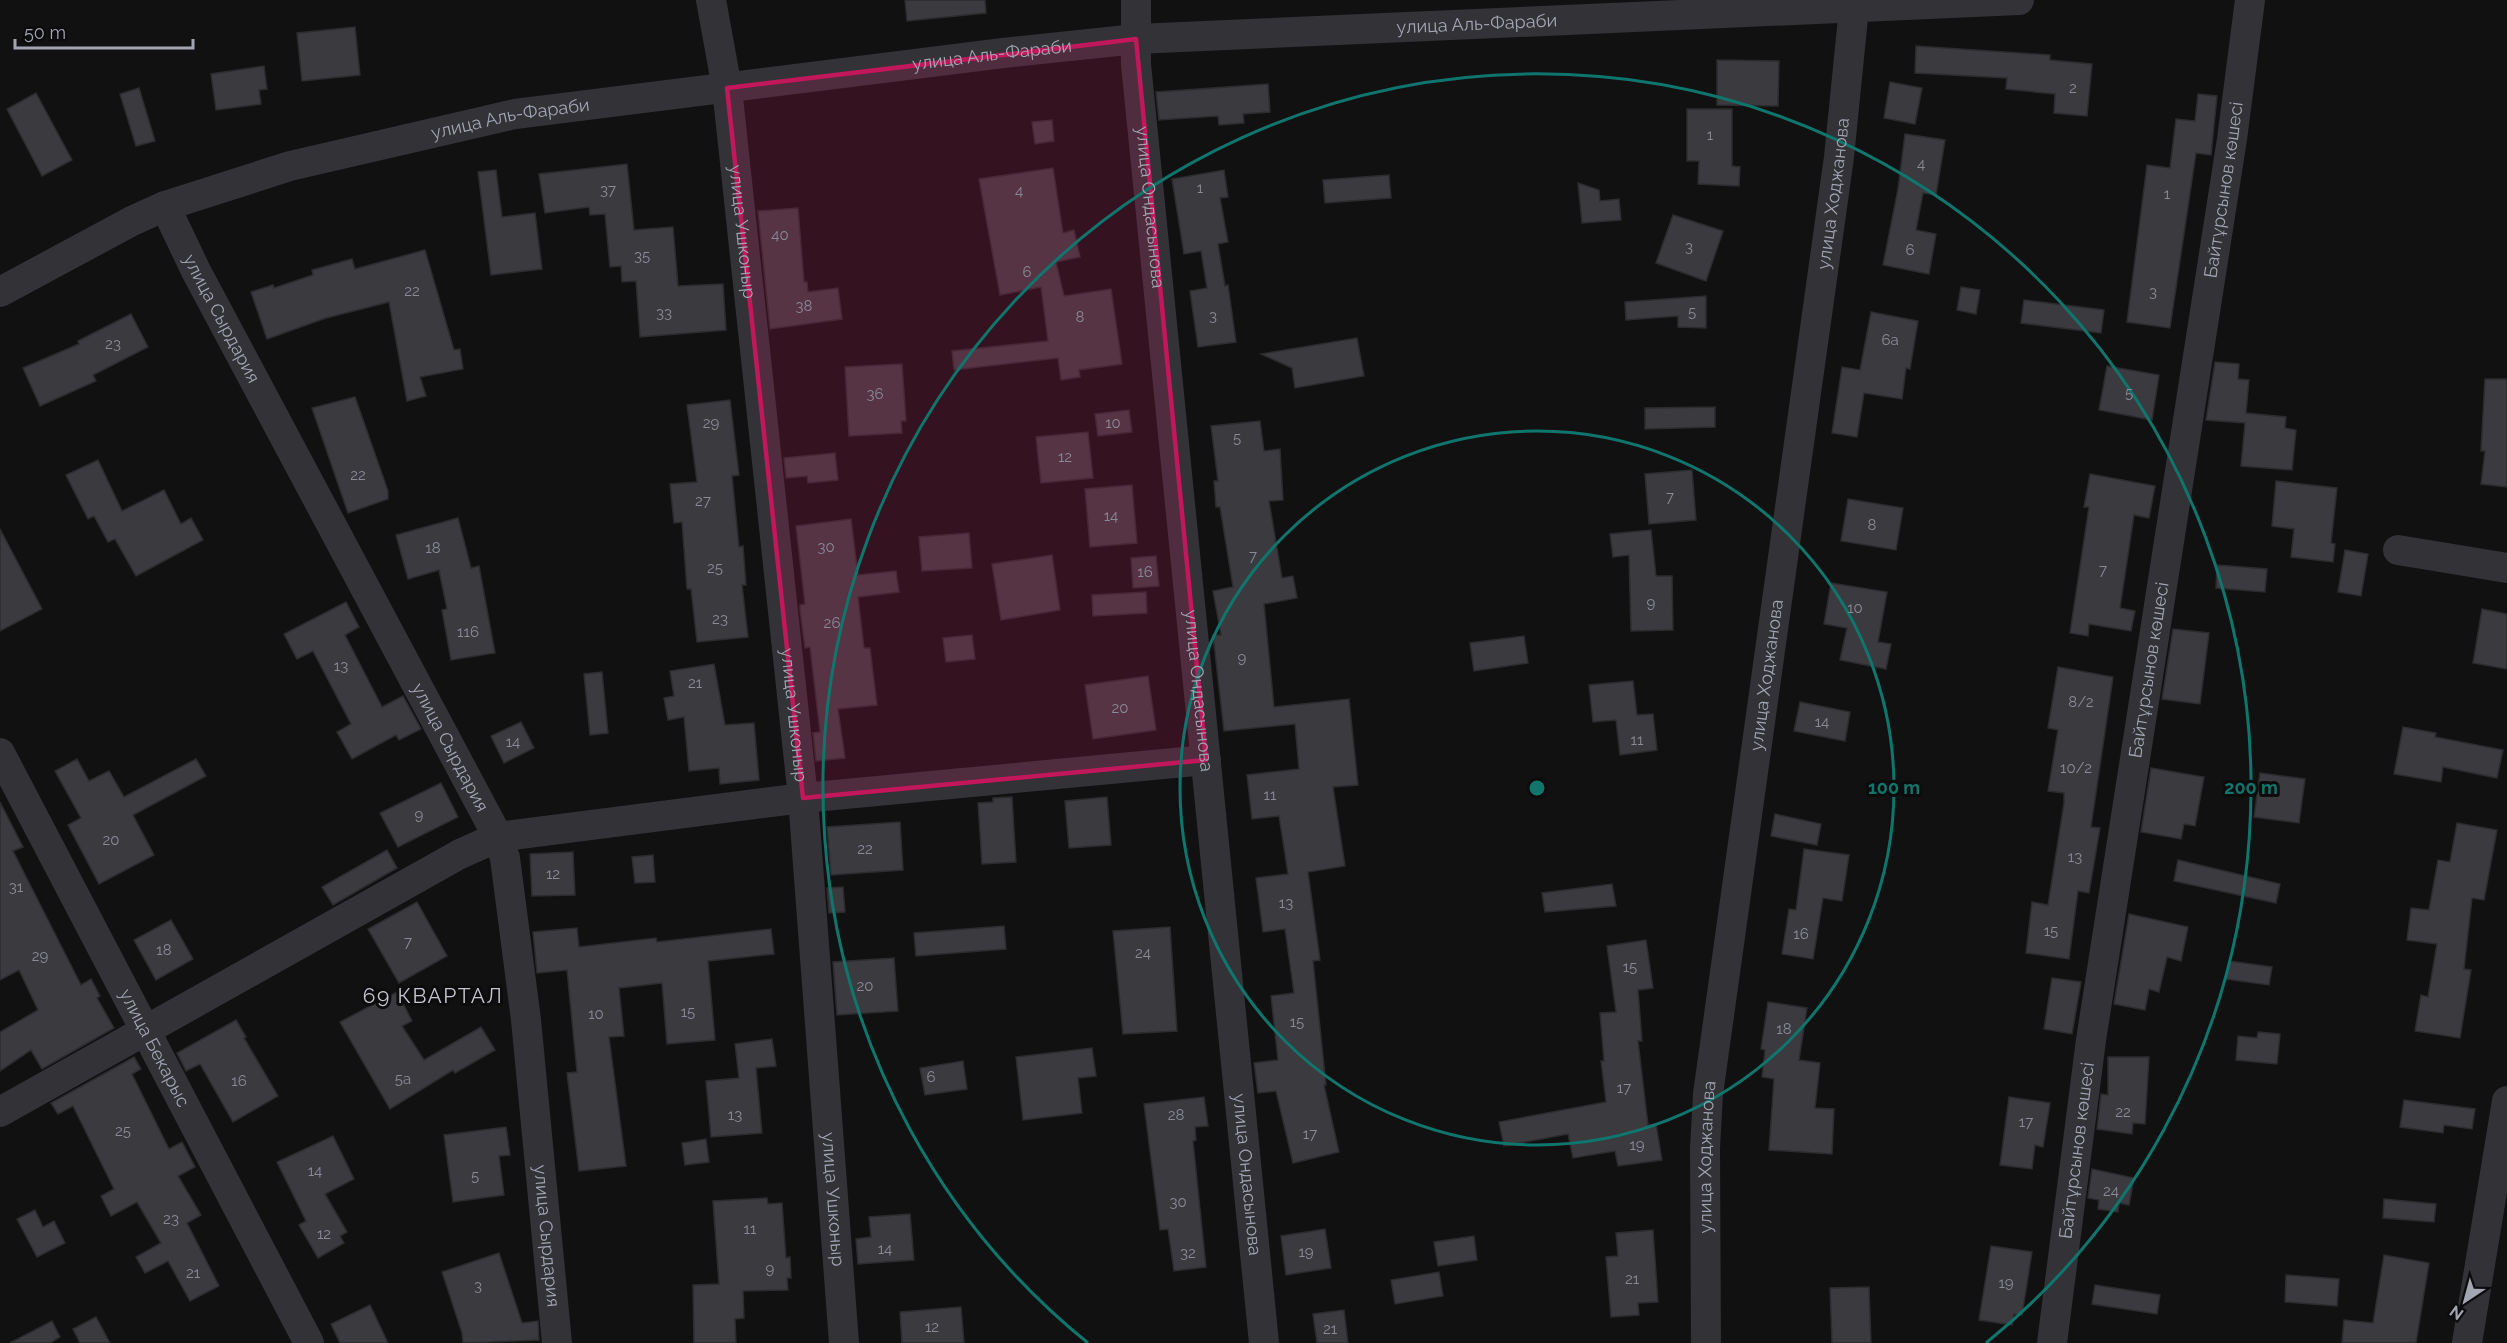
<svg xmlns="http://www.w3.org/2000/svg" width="2507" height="1343" font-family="Raleway,sans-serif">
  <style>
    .building { fill: #3b3b3f; stroke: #2c2b2e; stroke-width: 1.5 }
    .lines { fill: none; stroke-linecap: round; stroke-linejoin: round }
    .minor { stroke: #323237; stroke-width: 30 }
    .marked { fill: #c2185b; fill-opacity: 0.2; stroke: #c2185b; stroke-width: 4.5; stroke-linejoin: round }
    .ring { fill: none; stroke: #0f766e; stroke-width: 3 }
    .labels { text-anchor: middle; stroke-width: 6; stroke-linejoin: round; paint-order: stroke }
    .number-label { font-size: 15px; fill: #898a96 }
    .street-label { font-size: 18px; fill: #a3a5b3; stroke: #0c0c0d }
    .quarter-label { font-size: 21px; letter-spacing: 1.5px; fill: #c4c5cf; stroke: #0c0c0d }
    .centre { fill: #0f766e; stroke: #0c0c0d; stroke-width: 3 }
    .ring-label { font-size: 18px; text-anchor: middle; font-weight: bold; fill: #0f766e; stroke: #0c0c0d; stroke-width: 6; stroke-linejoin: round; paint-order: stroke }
  </style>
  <rect width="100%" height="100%" fill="#111112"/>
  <g class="building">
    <path d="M905,0H985L986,13L907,21Z"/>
    <path d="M355,27L360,75L302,81L297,33Z"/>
    <path d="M1916,46L2050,55V60L2092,64L2087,116L2054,113L2055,94L2006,89L2007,78L1915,73Z"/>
    <path d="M1717,60L1779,61L1778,106L1717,105Z"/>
    <path d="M264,66L267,89L259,90L261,104L216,110L211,74Z"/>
    <path d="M1890,82L1922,88L1915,124L1884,118Z"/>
    <path d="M1268,84L1270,112L1243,114L1244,123L1219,125L1218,116L1159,120L1156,92Z"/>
    <path d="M139,88L155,141L136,146L120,94Z"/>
    <path d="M36,93L72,160L42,176L7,109Z"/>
    <path d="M2198,94L2217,96L2211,155L2196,153L2170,328L2127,322L2147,165L2170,168L2176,119L2195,121Z"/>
    <path d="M1687,109H1732V166L1740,167L1739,186L1698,184L1699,161H1687Z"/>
    <path d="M1052,120L1054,141L1035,144L1032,122Z"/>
    <path d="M1905,134L1945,140L1936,195L1923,193L1916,230L1936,234L1929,274L1883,265L1898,189Z"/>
    <path d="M627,164L634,230L673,227L678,286L723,284L726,330L640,337L636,281L622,282L621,266L610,267L605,214L590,215L589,207L545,213L539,174Z"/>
    <path d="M1053,168L1063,233L1074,230L1080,257L1056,262L1064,296L1111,289L1122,364L1079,370L1080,377L1061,380L1058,358L954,370L952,351L1048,341L1041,287L1000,295L979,179Z"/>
    <path d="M496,170L502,217L535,213L542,269L491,275L478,172Z"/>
    <path d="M1224,170L1228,197L1220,198L1228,242L1218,244L1225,286L1228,285L1236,342L1198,347L1190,291L1207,288L1201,251L1184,254L1172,179Z"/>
    <path d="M1389,175L1391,198L1325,203L1323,180Z"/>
    <path d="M1578,183L1599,190L1600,201L1619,199L1621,220L1582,223Z"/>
    <path d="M798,208L804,282H807L808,292L838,288L842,319L770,329L758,211Z"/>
    <path d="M1673,215L1723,231L1706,281L1656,263Z"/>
    <path d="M425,250L454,350L460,349L463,369L420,377L426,396L407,401L389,302L326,318L267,339L251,292L273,285L274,288L313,275L312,270L352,259L355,269Z"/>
    <path d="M1961,287L1980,290L1976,314L1957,310Z"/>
    <path d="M1706,296V328L1678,327V316L1626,320L1625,302Z"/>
    <path d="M2024,300L2104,310L2101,333L2021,323Z"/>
    <path d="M1871,312L1918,321L1910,369L1906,368L1902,399L1864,393L1857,437L1832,433L1842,367L1860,370Z"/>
    <path d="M131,314L148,347L93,375L96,381L40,406L23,368L79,344L78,341Z"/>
    <path d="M1357,338L1364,376L1295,388L1292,368L1261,354Z"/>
    <path d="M2215,362L2239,364L2238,379L2249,380L2246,413L2286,417L2285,428L2296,430L2292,470L2241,466L2245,423L2206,420Z"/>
    <path d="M902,364L906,421H901L902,433L849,436L845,367Z"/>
    <path d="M2107,366L2159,375L2152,420L2099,410Z"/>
    <path d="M2485,379H2507V487L2481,484L2485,451H2481Z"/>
    <path d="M355,397L388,491V499L348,513L312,408Z"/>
    <path d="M730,400L739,475L732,476L739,547L743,546L746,585H742L748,637L697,642L691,589H687L682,522L674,523L670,484L697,482L687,405Z"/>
    <path d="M1715,407V427L1645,429V408Z"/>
    <path d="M1129,410L1132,432L1098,436L1095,414Z"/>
    <path d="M1260,421L1264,451L1280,449L1283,500L1269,501L1282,578L1293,576L1297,598L1264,604L1274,707L1349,699L1358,785L1333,787L1345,866L1308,872L1320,960L1313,961L1326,1085H1324L1339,1152L1293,1163L1276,1091L1258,1093L1254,1063L1278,1060L1271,996L1294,993L1285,929L1263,932L1256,878L1288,874L1279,816L1252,819L1247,775L1299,769L1295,724L1224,731L1213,635H1221L1213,591L1233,587L1220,507H1216L1214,481H1218L1211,426Z"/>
    <path d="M1088,432L1093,478L1041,483L1036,437Z"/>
    <path d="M835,453L838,480L808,483L807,476L786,478L784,458Z"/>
    <path d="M98,460L122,511L164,490L181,524L191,518L203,540L136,576L115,539L108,542L94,516L88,519L66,475Z"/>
    <path d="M1692,470L1696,520L1649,524L1645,474Z"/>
    <path d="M2090,474L2155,486L2149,518L2134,515L2120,608L2135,611L2131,631L2089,624L2088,636L2070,633L2089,507H2084Z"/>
    <path d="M2276,481L2337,488L2331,543L2335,544L2333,562L2291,557L2294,529L2272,526Z"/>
    <path d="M1132,485L1137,543L1090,547L1085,489Z"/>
    <path d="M1848,499L1903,508L1896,550L1841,541Z"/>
    <path d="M458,518L471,568L479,566L495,653L451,660L442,610L447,609L439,570L408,579L396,535Z"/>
    <path d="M851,519L858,575L896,571L899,592L858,597L864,648H870L877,705L838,709L845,758L816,761L813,733L820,732L810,647L805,648L800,610V605L805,604L796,526Z"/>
    <path d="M0,529L42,609L0,631Z"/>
    <path d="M1651,530L1656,576H1672L1673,630L1631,631L1629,555L1613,557L1610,534Z"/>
    <path d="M969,533L972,568L922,571L919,537Z"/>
    <path d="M2345,550L2368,554L2361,596L2338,592Z"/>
    <path d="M1052,555L1060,610L1001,620L992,564Z"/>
    <path d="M1156,556L1159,586L1133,588L1131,558Z"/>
    <path d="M2217,565L2267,569L2265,592L2216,588Z"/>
    <path d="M1831,583L1887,592L1878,642L1891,644L1886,669L1840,660L1847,628L1824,624Z"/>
    <path d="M1146,592L1147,613L1093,616L1092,595Z"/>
    <path d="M346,602L359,627L345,635L382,707L403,696L421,729L399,740L396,735L352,759L337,732L351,724L313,651L297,659L284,634Z"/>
    <path d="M2482,609L2507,614V669L2473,663Z"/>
    <path d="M2173,629L2209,633L2200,704L2162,699Z"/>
    <path d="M972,635L975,659L946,662L943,638Z"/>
    <path d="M1524,636L1528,663L1474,671L1470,643Z"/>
    <path d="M714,664L725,725L754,723L759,780L720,784L719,768L689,771L684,717L668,720L664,698L674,696L670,671Z"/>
    <path d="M2058,667L2113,677L2091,827L2100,828L2089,893L2078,891L2069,959L2026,953L2032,902L2048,905L2064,803V793L2048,791L2058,730L2048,728Z"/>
    <path d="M602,672L608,733L590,735L584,674Z"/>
    <path d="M1148,676L1156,730L1093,739L1085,685Z"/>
    <path d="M1633,681L1637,715L1653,714L1657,750L1620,755L1616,720L1593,722L1589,685Z"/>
    <path d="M1800,702L1850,712L1845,741L1794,731Z"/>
    <path d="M521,722L534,748L504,763L491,736Z"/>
    <path d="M2403,727L2436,733L2435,737L2503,750L2497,778L2443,767L2441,782L2394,774Z"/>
    <path d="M77,759L89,781L109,771L124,797L196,759L206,776L133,815L154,855L99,884L68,825L81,818L55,771Z"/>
    <path d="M2151,768L2204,777L2195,826L2184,824L2181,839L2141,832Z"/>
    <path d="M2260,773L2305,779L2299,823L2254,817Z"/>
    <path d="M441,783L458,817L398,847L380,813Z"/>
    <path d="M1012,797L1016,862L982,864L978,803L993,802V798Z"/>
    <path d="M1107,797L1111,845L1069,848L1065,801Z"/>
    <path d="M0,802L23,847L13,851L81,985L91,979L100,996L97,998L114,1028L42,1069L31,1050L0,1071V1032L38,1010L19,970L0,980Z"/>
    <path d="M1775,814L1821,824L1817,845L1771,836Z"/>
    <path d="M900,822L903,870L831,875L827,827Z"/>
    <path d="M2457,823L2497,830L2484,900L2472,898L2464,969L2471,970L2460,1038L2415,1031L2421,995L2428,997L2437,944L2407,940L2411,908L2429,910L2438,860L2450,862Z"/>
    <path d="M1804,849L1849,855L1842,901L1823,898L1813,959L1782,954L1789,909L1796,910Z"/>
    <path d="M387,850L397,868L333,905L322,887Z"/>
    <path d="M573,852L575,895L532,896L530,854Z"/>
    <path d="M653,855L655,882L635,883L632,857Z"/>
    <path d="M2178,860L2280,884L2276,903L2174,881Z"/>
    <path d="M1612,884L1616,906L1545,912L1542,893Z"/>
    <path d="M843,887L845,912L829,913L827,888Z"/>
    <path d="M417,902L447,956L399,983L368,929Z"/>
    <path d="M2129,914L2188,927L2181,961L2167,957L2159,992L2149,989L2145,1010L2114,1004Z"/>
    <path d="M171,920L193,959L156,980L134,940Z"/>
    <path d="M1004,926L1006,949L916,956L914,933Z"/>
    <path d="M1170,927L1177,1031L1123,1034L1113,931Z"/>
    <path d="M577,928L579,947L656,938L657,942L771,929L774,954L708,961L715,1040L667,1044L662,983L619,988L624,1036L609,1037L626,1166L579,1171L567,1073L577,1072L567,970L537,973L533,932Z"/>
    <path d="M1646,940L1653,988L1638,990L1642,1041H1638L1648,1125L1656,1124L1662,1160L1618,1166L1615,1151L1573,1158L1568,1134L1504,1146L1499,1122L1606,1102L1601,1061H1604L1600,1013L1616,1012L1607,946Z"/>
    <path d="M894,958L898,1011L837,1015L833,962Z"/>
    <path d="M2229,961L2272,967L2269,985L2226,979Z"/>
    <path d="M2052,978L2081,982L2072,1034L2044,1029Z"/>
    <path d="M397,992L412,1021L402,1026L424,1060L481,1027L495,1050L455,1073L453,1070L390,1109L340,1022Z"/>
    <path d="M1768,1002L1807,1008L1799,1060L1820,1063L1815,1108L1834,1109L1832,1154L1769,1150L1774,1079L1762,1077L1765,1050L1761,1049Z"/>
    <path d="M236,1020L246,1037L244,1038L278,1096L233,1122L200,1064L186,1071L177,1053Z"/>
    <path d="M2258,1032L2280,1034L2277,1064L2236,1060L2238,1036L2257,1038Z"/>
    <path d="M772,1039L776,1066L756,1068L762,1133L711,1137L706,1081L739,1078L735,1044Z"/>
    <path d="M1092,1048L1096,1076L1078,1078L1082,1113L1023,1120L1016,1057Z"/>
    <path d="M134,1057L141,1069L132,1074L169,1149L182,1142L195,1167L178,1176L201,1215L187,1223L219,1286L190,1301L168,1261L145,1273L136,1257L161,1243L137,1202L111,1216L101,1196L114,1189L73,1106L58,1114L51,1103Z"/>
    <path d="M2108,1057H2149L2145,1124L2133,1123L2132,1134L2097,1129L2101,1094L2108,1095Z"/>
    <path d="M963,1061L967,1089L925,1095L920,1068Z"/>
    <path d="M1204,1097L1208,1126L1195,1127L1196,1140L1193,1141L1206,1267L1174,1271L1168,1229L1160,1230L1144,1104Z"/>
    <path d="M2009,1097L2050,1103L2043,1147L2035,1145L2032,1169L2000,1165Z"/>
    <path d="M2404,1100L2475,1109L2472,1129L2444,1125L2443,1133L2400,1127Z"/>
    <path d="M506,1127L510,1155L499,1156L504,1195L453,1202L444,1135Z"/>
    <path d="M333,1136L354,1179L325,1194L347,1232L340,1236L344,1243L318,1258L299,1225L306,1221L277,1162Z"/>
    <path d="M706,1139L709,1162L685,1165L682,1143Z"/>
    <path d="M2092,1169L2134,1178L2129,1205L2119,1203L2118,1212L2098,1209L2099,1200L2088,1198Z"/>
    <path d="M767,1198L768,1204L782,1203L786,1258L790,1257L791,1278H787L788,1290L743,1291L744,1318L735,1319L736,1343H694L693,1285L719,1284L713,1201Z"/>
    <path d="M2384,1199L2436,1204L2434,1222L2383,1218Z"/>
    <path d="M35,1210L43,1227L54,1221L65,1243L37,1257L17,1219Z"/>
    <path d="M910,1214L914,1260L858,1264L856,1239L871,1237L869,1217Z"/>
    <path d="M1325,1229L1331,1268L1286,1275L1281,1236Z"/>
    <path d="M1653,1230L1658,1302L1638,1303L1639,1315L1611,1317L1606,1257L1618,1256L1616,1233Z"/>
    <path d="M1474,1236L1477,1260L1438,1266L1434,1242Z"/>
    <path d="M1991,1246L2032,1252L2022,1315L2014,1314L2012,1325L1979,1320Z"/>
    <path d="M499,1253L522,1323L538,1321L539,1340L463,1343L462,1333L442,1272Z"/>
    <path d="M2384,1255L2429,1263L2416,1343H2342L2344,1320L2373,1323Z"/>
    <path d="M1439,1272L1443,1296L1395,1304L1391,1280Z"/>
    <path d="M2286,1275L2339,1279L2337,1306L2285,1302Z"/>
    <path d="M2095,1285L2160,1295L2157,1314L2092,1304Z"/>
    <path d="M1869,1287L1871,1343H1832L1830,1288Z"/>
    <path d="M370,1305L388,1343H340L331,1324Z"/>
    <path d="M961,1307L964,1343H902L900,1312Z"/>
    <path d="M1344,1310L1348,1343H1317L1313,1314Z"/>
    <path d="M96,1317L110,1343H80L73,1329Z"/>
    <path d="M52,1321L60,1337L50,1343H10Z"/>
  </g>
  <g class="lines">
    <g class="minor">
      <path id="s1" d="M711,0L727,88L803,798L844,1343"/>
      <path id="s2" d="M1136,0V64L1264,1343"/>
      <path id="s3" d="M165,206L196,271L498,837L505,858L526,1020L557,1343"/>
      <path id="s4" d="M0,292L132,221L165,206L290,166L515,114L1003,53L1136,39L2019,0"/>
      <path d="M2398,550L2507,568"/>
      <path id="s5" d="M0,753L309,1343"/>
      <path d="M0,1112L460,854L498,837L803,798L1206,760"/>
      <path id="s6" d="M1706,1343L1705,1148L1708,1094L1839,157L1854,8"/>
      <path id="s7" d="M2052,1343L2091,1040L2232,139L2250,0"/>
      <path d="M2467,1343L2507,1101"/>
    </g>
  </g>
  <path class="marked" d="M1136,39L1206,760L803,798L727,88Z"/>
  <g class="ring">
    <circle cx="1537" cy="788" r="357"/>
    <path d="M1088 1343A714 714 0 1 1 1986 1343"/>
  </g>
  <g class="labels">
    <g class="number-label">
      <text x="2073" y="93">2</text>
      <text x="1710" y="140">1</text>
      <text x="1921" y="169">4</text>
      <text x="1200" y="193">1</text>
      <text x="608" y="195">37</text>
      <text x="1019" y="196">4</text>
      <text x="2167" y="199">1</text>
      <text x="780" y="240">40</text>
      <text x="1689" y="252">3</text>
      <text x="1910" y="255">6</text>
      <text x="642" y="261">35</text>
      <text x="1027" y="277">6</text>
      <text x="412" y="296">22</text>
      <text x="2153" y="297">3</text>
      <text x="804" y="311">38</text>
      <text x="1692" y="317">5</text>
      <text x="664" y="318">33</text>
      <text x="1213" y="321">3</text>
      <text x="1080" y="322">8</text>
      <text x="1890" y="345">6а</text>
      <text x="113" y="349">23</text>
      <text x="2129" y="398">5</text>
      <text x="875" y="399">36</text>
      <text x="711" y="428">29</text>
      <text x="1113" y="428">10</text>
      <text x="1237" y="443">5</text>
      <text x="1065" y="462">12</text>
      <text x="358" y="480">22</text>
      <text x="1670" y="502">7</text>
      <text x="703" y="506">27</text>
      <text x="1111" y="521">14</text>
      <text x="1872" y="530">8</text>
      <text x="826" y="552">30</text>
      <text x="433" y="553">18</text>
      <text x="1253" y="561">7</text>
      <text x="715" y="573">25</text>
      <text x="2103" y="575">7</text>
      <text x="1145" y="577">16</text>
      <text x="1651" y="608">9</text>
      <text x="1855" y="613">10</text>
      <text x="720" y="624">23</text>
      <text x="832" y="628">26</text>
      <text x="468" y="637">116</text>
      <text x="1242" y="663">9</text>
      <text x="341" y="671">13</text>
      <text x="695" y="688">21</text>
      <text x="2081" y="707">8/2</text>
      <text x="1120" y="713">20</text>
      <text x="1822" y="727">14</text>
      <text x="1637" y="745">11</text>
      <text x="513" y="747">14</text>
      <text x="2076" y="773">10/2</text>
      <text x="1270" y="800">11</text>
      <text x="419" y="820">9</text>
      <text x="111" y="845">20</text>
      <text x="865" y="854">22</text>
      <text x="2075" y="862">13</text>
      <text x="553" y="879">12</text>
      <text x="16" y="892">31</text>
      <text x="1286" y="908">13</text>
      <text x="2051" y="936">15</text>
      <text x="1801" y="939">16</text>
      <text x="408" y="947">7</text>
      <text x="164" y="955">18</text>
      <text x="1143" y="958">24</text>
      <text x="40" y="961">29</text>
      <text x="1630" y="972">15</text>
      <text x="865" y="991">20</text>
      <text x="688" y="1017">15</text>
      <text x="596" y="1019">10</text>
      <text x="1297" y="1027">15</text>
      <text x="1784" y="1034">18</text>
      <text x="931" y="1082">6</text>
      <text x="403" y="1084">5а</text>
      <text x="239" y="1086">16</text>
      <text x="1624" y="1093">17</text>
      <text x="2123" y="1117">22</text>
      <text x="735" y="1120">13</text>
      <text x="1176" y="1120">28</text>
      <text x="2026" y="1127">17</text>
      <text x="123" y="1136">25</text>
      <text x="1310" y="1139">17</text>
      <text x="1637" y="1150">19</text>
      <text x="315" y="1176">14</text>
      <text x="475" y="1181">5</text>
      <text x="2111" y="1196">24</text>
      <text x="1178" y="1207">30</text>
      <text x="171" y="1224">23</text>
      <text x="750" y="1234">11</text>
      <text x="324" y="1239">12</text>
      <text x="885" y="1254">14</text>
      <text x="1306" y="1257">19</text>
      <text x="1188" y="1258">32</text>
      <text x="770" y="1274">9</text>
      <text x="193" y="1278">21</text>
      <text x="1632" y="1284">21</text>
      <text x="2006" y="1288">19</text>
      <text x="478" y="1291">3</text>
      <text x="932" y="1332">12</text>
      <text x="1330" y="1334">21</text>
    </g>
    <g class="street-label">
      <text dy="6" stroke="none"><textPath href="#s4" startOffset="1515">улица Аль-Фараби</textPath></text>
      <text dy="6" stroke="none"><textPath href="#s4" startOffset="1029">улица Аль-Фараби</textPath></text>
      <text dy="6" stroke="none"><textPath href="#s4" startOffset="543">улица Аль-Фараби</textPath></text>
      <text dy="6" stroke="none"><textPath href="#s7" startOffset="1166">Байтұрсынов көшесі</textPath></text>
      <text dy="6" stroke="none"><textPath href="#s6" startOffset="1158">улица Ходжанова</textPath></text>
      <text dy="6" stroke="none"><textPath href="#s2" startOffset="208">улица Ондасынова</textPath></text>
      <text dy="6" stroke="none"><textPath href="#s1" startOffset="234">улица Ушконыр</textPath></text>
      <text dy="6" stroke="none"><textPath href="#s3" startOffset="126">улица Сырдария</textPath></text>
      <text dy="6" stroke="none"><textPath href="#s7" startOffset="680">Байтұрсынов көшесі</textPath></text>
      <text dy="6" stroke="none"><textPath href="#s6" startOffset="672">улица Ходжанова</textPath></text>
      <text dy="6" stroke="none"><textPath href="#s2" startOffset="694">улица Ондасынова</textPath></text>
      <text dy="6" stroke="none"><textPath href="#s1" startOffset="720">улица Ушконыр</textPath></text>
      <text dy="6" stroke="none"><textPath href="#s3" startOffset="612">улица Сырдария</textPath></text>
      <text dy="6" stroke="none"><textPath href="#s5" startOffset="333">улица Бекарыс</textPath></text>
      <text dy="6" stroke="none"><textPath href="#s7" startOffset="194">Байтұрсынов көшесі</textPath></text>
      <text dy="6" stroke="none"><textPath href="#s6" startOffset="186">улица Ходжанова</textPath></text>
      <text dy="6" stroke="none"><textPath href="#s2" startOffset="1180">улица Ондасынова</textPath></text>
      <text dy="6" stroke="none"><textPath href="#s1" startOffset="1206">улица Ушконыр</textPath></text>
      <text dy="6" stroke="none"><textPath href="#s3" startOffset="1116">улица Сырдария</textPath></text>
    </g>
    <g class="quarter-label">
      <text x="433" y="1003">69 КВАРТАЛ</text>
    </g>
  </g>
  <circle cx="1537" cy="788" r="9" class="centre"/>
  <g class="ring-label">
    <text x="1894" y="794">100 m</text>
    <text x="2251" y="794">200 m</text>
  </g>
  <g transform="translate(2465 1301) rotate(216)" stroke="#0c0c0d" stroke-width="4.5" paint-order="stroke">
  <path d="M0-4.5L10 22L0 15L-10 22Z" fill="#a3a5b3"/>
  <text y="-9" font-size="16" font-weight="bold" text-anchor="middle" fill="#a3a5b3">N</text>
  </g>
  <path d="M15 39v9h178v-9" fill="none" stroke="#a3a5b3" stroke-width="3"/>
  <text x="24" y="39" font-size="18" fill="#a3a5b3" stroke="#0c0c0d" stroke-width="4.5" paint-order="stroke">50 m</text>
</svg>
